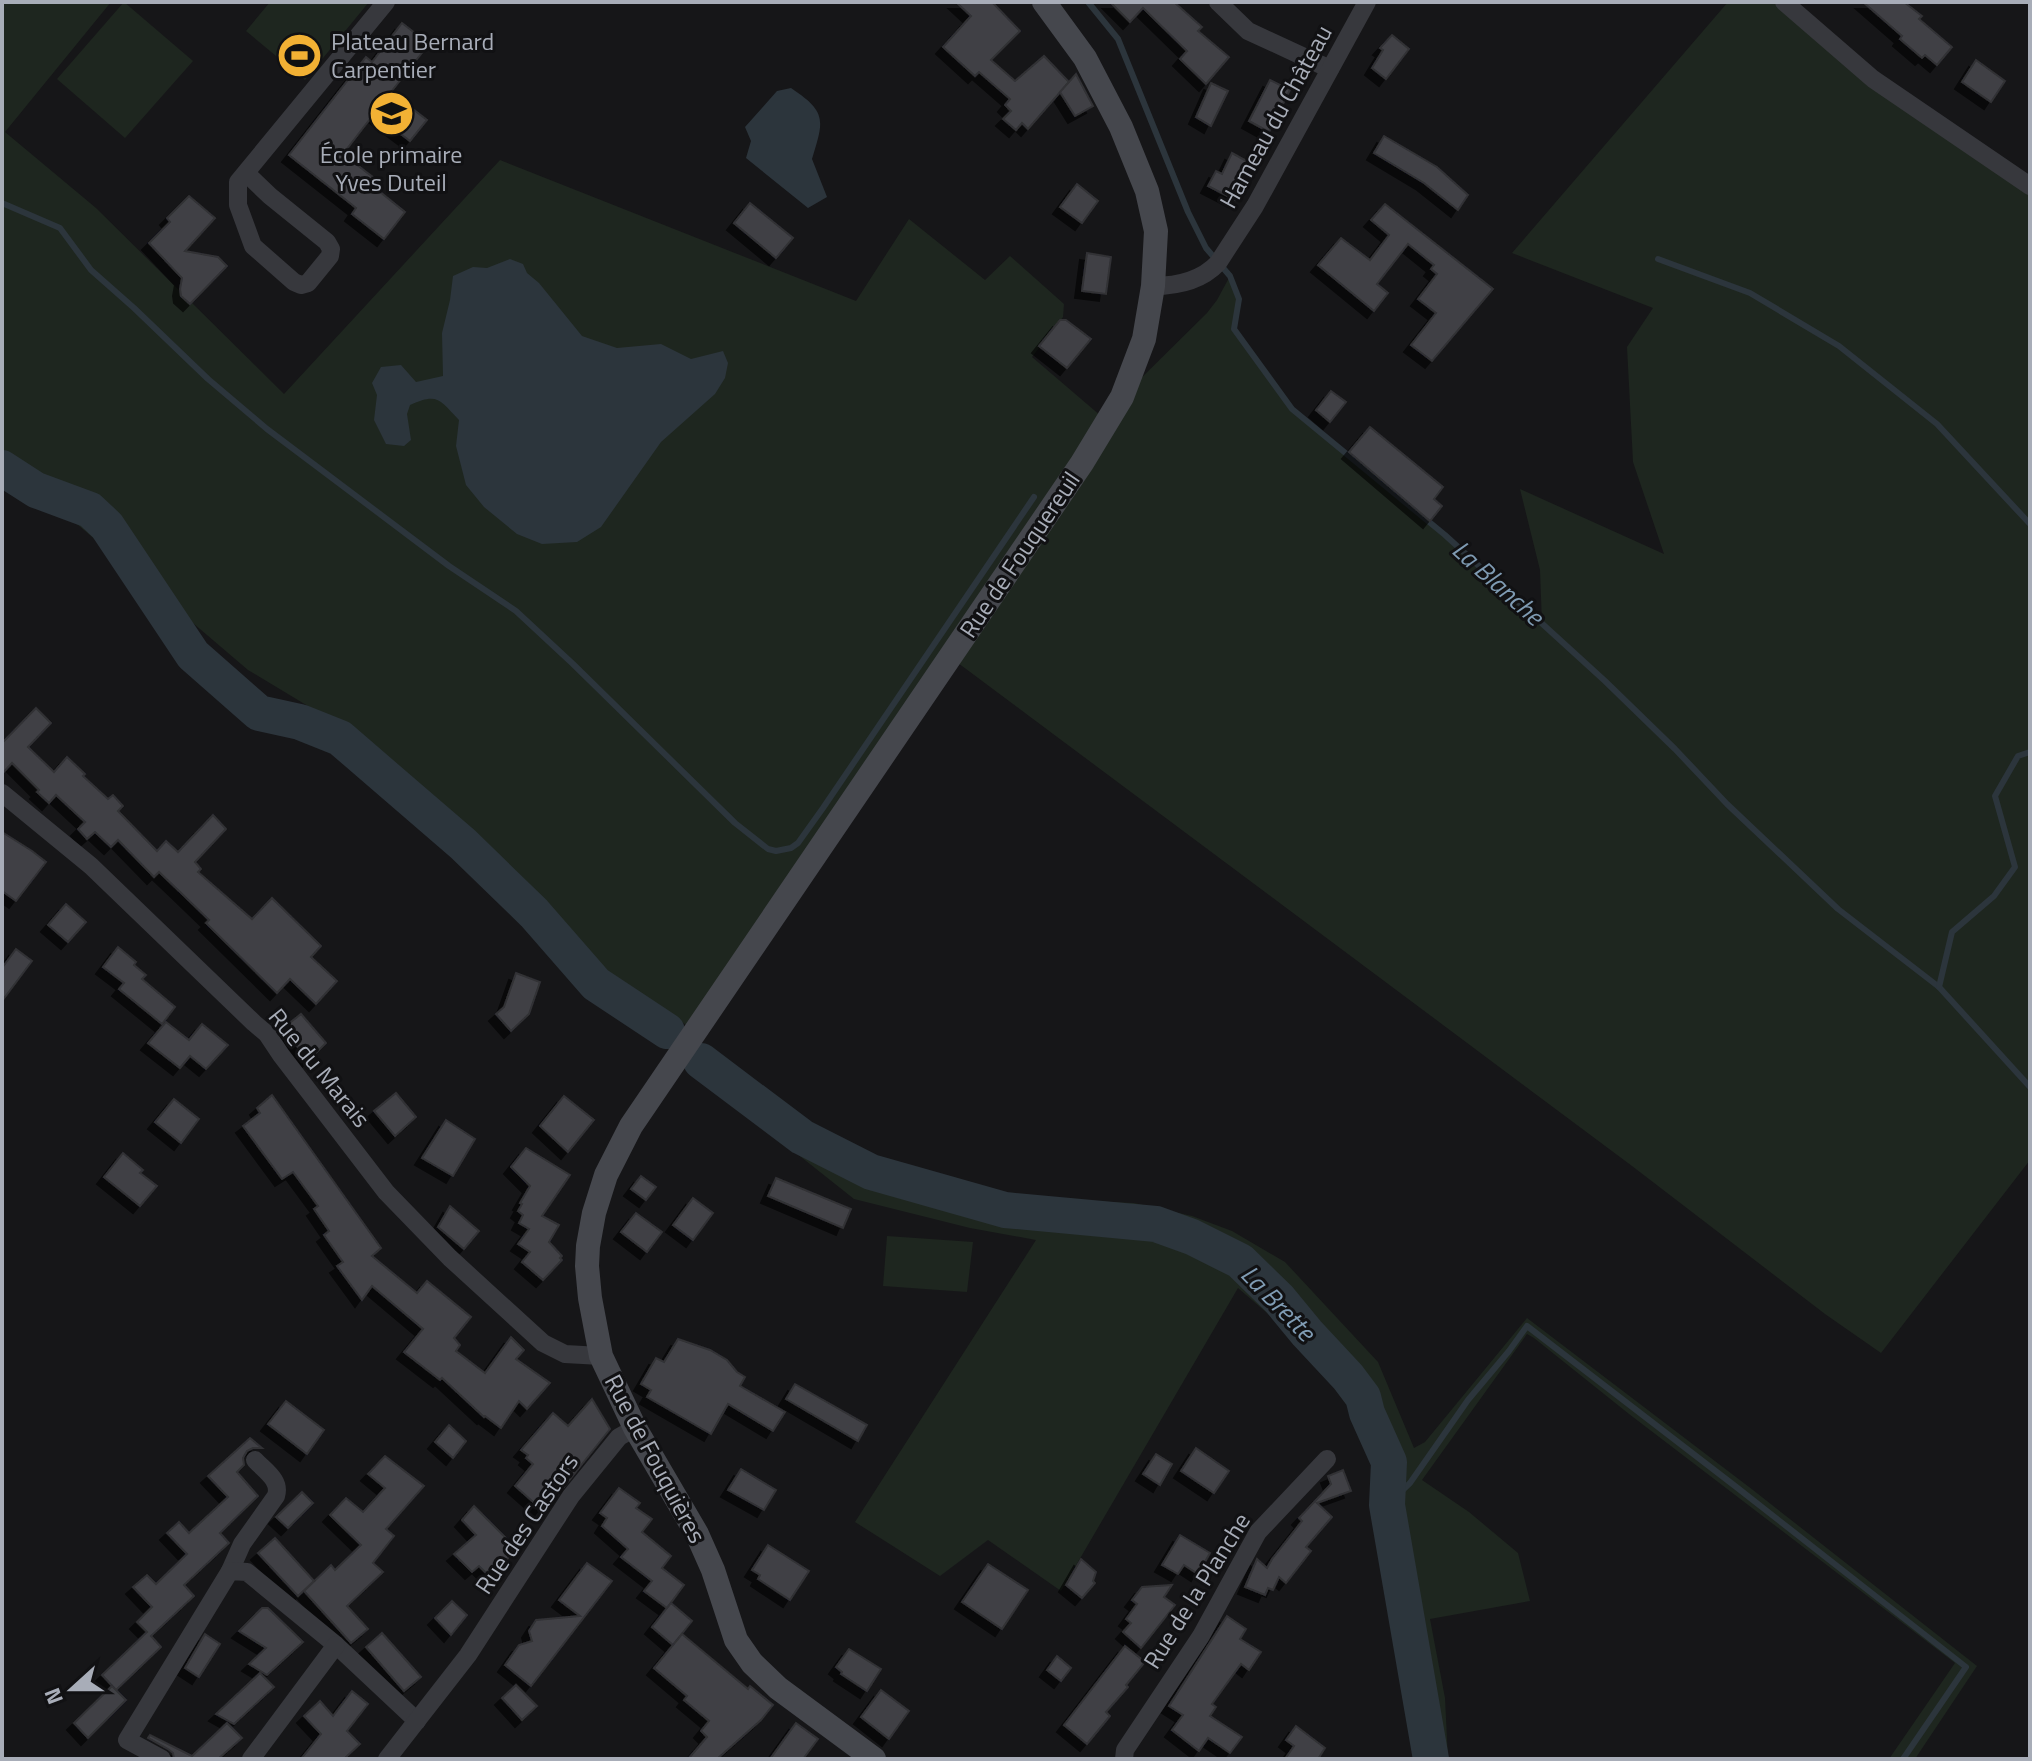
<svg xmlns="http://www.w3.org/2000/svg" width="2032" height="1761" font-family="'Titillium Web',sans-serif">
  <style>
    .green { fill: #1e261f }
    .water { fill: #2c353c }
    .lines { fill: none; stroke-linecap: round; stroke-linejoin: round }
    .stream { stroke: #2c353c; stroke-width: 6 }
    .river { stroke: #2c353c; stroke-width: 36 }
    .building { fill: #404145; stroke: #303034; stroke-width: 2; filter: url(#shadow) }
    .street { stroke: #37383d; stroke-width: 18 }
    .secondary { stroke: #45474d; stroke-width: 24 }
    .labels { text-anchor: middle; stroke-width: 6; stroke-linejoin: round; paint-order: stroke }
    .poi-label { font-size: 24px; fill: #a8adb8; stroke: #111113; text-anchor: start }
    .street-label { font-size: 24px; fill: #a8adb8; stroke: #111113 }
    .water-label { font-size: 26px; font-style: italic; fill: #7f9bb3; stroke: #111113 }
  </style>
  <defs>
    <filter id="shadow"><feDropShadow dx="-7" dy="7" stdDeviation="0" flood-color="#0009"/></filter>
  </defs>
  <rect width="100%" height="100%" fill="#161618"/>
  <g class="green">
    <path d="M2,2H111L5,132L96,208L284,394L500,160L856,301L909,219L985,280L1010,256L1064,304L1063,317L1032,357L1108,422L1122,397L1207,313L1217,300L1230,276L1239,299L1234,329L1292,409L1437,527L1542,624L1540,570L1520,489L1664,554L1633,462L1627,347L1653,308L1512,253L1728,2H1784L2030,186V1160L1881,1353L1825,1314L1632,1166L950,657L695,1031L593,961L466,825L341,726L248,670L2,460Z"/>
    <path d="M124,2L193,61L125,138L57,79Z"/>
    <path d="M270,2H369L305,80L246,31Z"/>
    <path d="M713,1050L799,1114L868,1159L1001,1194L1044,1199L1134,1203L1192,1216L1232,1231L1285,1262L1378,1362L1414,1448L1425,1442L1527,1318L1753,1490L1977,1666L1915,1759H1889L1955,1663L1629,1414L1534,1338L1527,1334L1422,1480L1469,1512L1518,1553L1530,1601L1430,1619L1445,1698L1448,1759H1413L1407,1714L1409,1683L1386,1543L1378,1479L1362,1426L1335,1386L1280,1324L1238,1288L1061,1591L988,1540L940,1576L855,1522L1036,1240L970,1228L854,1199L695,1073Z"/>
    <path d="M887,1236L973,1242L967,1292L883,1286Z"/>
  </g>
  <g class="water">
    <path d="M791,88C827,112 824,120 812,159L827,197L808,208L746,158L751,141L745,127L777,91Z"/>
    <path d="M510,259L523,264L527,273L539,283L582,336L617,348L661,344L691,359L723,351L728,363L725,378L715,394L661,442L601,527L577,542L542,544L517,534L484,507L466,485L456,446L459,420C440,400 438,392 410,405L407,414L411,440L404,446L386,444L374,420L377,395L372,383L381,367L401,365L416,382L443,376L442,333L450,300L453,276L473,267L487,268Z"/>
  </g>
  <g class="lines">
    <g class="stream">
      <path d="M1088,2L1118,39L1188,212L1206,248L1230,276L1239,299L1234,329L1292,409L1445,535L1605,681L1675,749L1727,804L1838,909L1939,987L2030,1087"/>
      <path d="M2,203L60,228L91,270L134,308L208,379L267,429L449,566L516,611L573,664L735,823L768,849L776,851L791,848L798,843L823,808L1034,497"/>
      <path d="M1658,259L1750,293L1839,346L1937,424L2030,524"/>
      <path d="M1939,987L1952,932L1994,896L2015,867L1995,796L2018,756L2030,752"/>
      <path d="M1387,1505L1410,1483L1468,1400L1509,1351L1527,1326L1735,1486L1966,1667L1903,1759"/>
    </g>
    <g class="river">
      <path d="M2,468L36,490L90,510L107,526L193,655L259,713L300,722L340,738L463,844L534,913L596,984L667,1031"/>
      <path d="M701,1061L802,1137L871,1172L1005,1210L1156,1224L1192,1237L1240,1261L1279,1299L1307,1333L1348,1377L1363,1397L1367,1413L1389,1462L1387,1505L1431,1759"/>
    </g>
  </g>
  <g class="building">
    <path d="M956,2H992L1020,31L991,60L1015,81L1044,56L1069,82L1028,129L1022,123L1016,130L1003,119L1011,111L1005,105L1010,99L979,72L975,76L943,47L971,16Z"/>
    <path d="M1110,2H1174L1202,27L1198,31L1229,57L1206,84L1180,59L1187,51L1143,8L1130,22Z"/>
    <path d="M1863,2H1904L1922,16L1919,19L1952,47L1937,65L1925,55L1922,58L1900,39L1902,36Z"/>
    <path d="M402,23L429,44L391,92L427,120L410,141L374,114L343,154L378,181L374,187L405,212L384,239L352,214L356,208L289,155L366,57L372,62Z"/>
    <path d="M1392,35L1409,49L1386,79L1372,68L1383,50L1380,48Z"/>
    <path d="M1976,60L2005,81L1991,102L1962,82Z"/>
    <path d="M1076,74L1093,106L1075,116L1060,92Z"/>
    <path d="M1270,80L1290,90L1269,132L1249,121Z"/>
    <path d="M1211,83L1228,91L1211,126L1196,117Z"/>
    <path d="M1384,136L1437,167L1468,195L1458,210L1424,183L1374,153Z"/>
    <path d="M1232,153L1252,164L1235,200L1208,186L1216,171L1222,174Z"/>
    <path d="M1077,184L1098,201L1082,223L1060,207Z"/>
    <path d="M189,196L215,218L185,251L218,257L227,266L190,304L181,296L180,289L182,278L149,243L170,222L167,218Z"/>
    <path d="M750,203L793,238L776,258L734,223Z"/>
    <path d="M1385,204L1493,289L1432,361L1411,345L1436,313L1418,299L1437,274L1431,269L1434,265L1408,244L1377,284L1388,293L1374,311L1318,265L1341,238L1370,260L1389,235L1371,220Z"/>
    <path d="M1087,253L1111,257L1106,294L1082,291Z"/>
    <path d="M1060,320H1066L1091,339L1067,368L1039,346Z"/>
    <path d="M1331,391L1346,402L1330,422L1316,410Z"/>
    <path d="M1370,427L1443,487L1434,499L1442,506L1430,521L1349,452Z"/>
    <path d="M36,708L51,723L28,747L54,772L67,757L85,774L83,776L108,799L113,795L123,806L118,811L157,851L166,841L178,852L213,815L226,829L195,862L201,869L198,872L252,919L272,898L321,946L311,957L337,981L316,1004L290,979L277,993L206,923L209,920L179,891L159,872L154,877L118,840L111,847L95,832L87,839L78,829L85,822L56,795L49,803L37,792L39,790L12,763L2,774V743Z"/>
    <path d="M2,832L32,851L46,862L16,901L2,891Z"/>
    <path d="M66,904L86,922L68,942L48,925Z"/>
    <path d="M118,947L136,962L134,965L146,975L142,979L175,1007L162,1024L119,989L124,983L103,967Z"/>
    <path d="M16,949L32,961L2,1001V968Z"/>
    <path d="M516,973L540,982L529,1014L511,1031L496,1014L504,1007Z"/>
    <path d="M301,1014L326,1043L309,1060L282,1029Z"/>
    <path d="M166,1022L189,1040L202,1024L228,1045L206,1069L190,1056L180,1068L148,1043Z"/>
    <path d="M396,1093L416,1117L395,1136L374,1111Z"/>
    <path d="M272,1095L381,1248L372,1256L417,1293L427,1281L471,1317L454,1338L460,1345L456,1351L485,1373L511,1337L524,1350L516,1359L550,1383L527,1409L519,1401L501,1428L485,1416L484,1417L442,1378L440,1380L404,1352L423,1329L372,1286L362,1300L337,1266L343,1262L324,1235L329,1231L314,1209L318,1206L293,1172L282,1179L243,1126L260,1113L257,1108Z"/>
    <path d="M564,1096L594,1120L568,1152L540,1126Z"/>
    <path d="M174,1099L199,1119L181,1143L155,1122Z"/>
    <path d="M446,1120L475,1139L453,1176L422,1158Z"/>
    <path d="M526,1148L570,1175L542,1216L559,1225L549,1242L562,1256L560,1258L562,1260L543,1280L522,1262L530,1252L518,1244L529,1229L519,1223L523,1215L518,1211L522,1204L520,1203L530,1186L511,1167Z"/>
    <path d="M123,1153L143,1170L140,1173L157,1186L140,1206L104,1177Z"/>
    <path d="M641,1176L656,1187L646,1200L631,1189Z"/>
    <path d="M776,1178L851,1209L843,1228L768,1196Z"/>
    <path d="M693,1198L713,1213L693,1240L673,1225Z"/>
    <path d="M450,1206L479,1231L464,1249L438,1227Z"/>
    <path d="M636,1213L662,1232L647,1252L621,1232Z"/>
    <path d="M678,1339L710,1350L727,1360L737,1372L745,1377L740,1386L785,1412L773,1431L728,1404L711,1434L647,1397L651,1390L641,1384L656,1358L664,1362Z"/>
    <path d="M795,1384L867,1425L858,1441L786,1399Z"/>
    <path d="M592,1399L610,1429L559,1493L556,1490L541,1509L515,1486L533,1464L526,1458L528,1455L521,1450L553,1413L568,1426Z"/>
    <path d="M286,1401L324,1430L307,1454L268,1424Z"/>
    <path d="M449,1425L466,1441L453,1458L435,1442Z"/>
    <path d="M250,1438L262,1448H253L247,1451L243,1458L244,1465L237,1472L258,1496L220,1533L229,1543L184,1585L194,1596L151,1636L161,1647L116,1690L102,1675L147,1632L137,1622L152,1607L133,1587L147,1575L156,1584L187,1554L167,1533L179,1522L189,1533L228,1497L208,1476Z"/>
    <path d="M1196,1448L1229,1471L1214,1493L1181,1471Z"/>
    <path d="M1156,1454L1172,1464L1160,1485L1143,1474Z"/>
    <path d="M385,1456L424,1486L386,1529L394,1536L373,1563L383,1572L347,1606L368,1629L351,1643L304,1591L331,1565L335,1570L361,1545L330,1515L346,1498L363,1512L385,1488L368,1474Z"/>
    <path d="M741,1469L776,1490L764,1510L728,1490Z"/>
    <path d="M1343,1470L1351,1491L1317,1503L1332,1517L1306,1547L1311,1551L1286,1583L1279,1577L1273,1590L1268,1588L1265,1595L1245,1587L1257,1559L1267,1568L1272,1559L1302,1521L1299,1518L1331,1484L1328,1476Z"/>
    <path d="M619,1488L640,1503L636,1508L652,1519L642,1532L671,1556L662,1568L684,1585L667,1608L644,1591L652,1581L621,1557L628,1549L602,1526L607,1518L600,1513Z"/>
    <path d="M302,1492L313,1503L288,1528L276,1517Z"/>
    <path d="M474,1506L516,1548L504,1563L501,1559L486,1573L479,1566L472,1572L454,1554L476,1535L462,1520Z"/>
    <path d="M1180,1535L1210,1553L1198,1574L1184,1565L1178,1574L1162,1565Z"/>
    <path d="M275,1538L314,1581L298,1596L258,1553Z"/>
    <path d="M768,1545L809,1571L790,1600L758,1579L760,1575L752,1570Z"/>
    <path d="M1081,1559L1096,1572L1093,1581L1095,1583L1082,1598L1066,1585Z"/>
    <path d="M587,1563L612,1581L531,1686L505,1665L519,1645L532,1641L529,1631L536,1620L580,1616L559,1600Z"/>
    <path d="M988,1564L1028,1590L1002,1629L962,1602Z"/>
    <path d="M1172,1585L1164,1597L1175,1605L1141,1648L1123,1632L1131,1623L1126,1619L1137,1604L1132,1600L1142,1587Z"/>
    <path d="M452,1601L467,1615L451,1635L435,1618Z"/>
    <path d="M671,1603L692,1621L673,1645L652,1627Z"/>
    <path d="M262,1608H268L303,1642L267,1675L249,1664L266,1648L239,1631Z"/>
    <path d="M1227,1616L1246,1629L1240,1639L1261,1652L1249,1670L1241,1664L1212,1704L1216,1707L1210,1716L1242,1737L1230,1753L1208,1738L1199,1751L1172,1730L1183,1715L1169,1706Z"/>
    <path d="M382,1633L421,1677L404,1691L366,1647Z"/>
    <path d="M205,1634L220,1644L199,1677L185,1668Z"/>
    <path d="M682,1634L748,1689L750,1686L773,1705L761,1720L717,1759H688L707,1737L701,1731L709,1721L684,1700L687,1696L654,1668Z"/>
    <path d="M1125,1646L1145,1662L1126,1685L1128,1687L1106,1712L1110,1716L1087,1744L1064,1725Z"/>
    <path d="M849,1649L881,1669L867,1691L841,1674L842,1672L836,1667Z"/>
    <path d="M1057,1656L1071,1668L1061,1681L1047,1670Z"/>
    <path d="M260,1673L274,1687L234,1724L216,1714Z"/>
    <path d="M516,1685L537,1706L522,1720L502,1698Z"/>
    <path d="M112,1686L126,1700L88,1738L74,1723Z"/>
    <path d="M881,1690L909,1711L889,1739L861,1717Z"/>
    <path d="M352,1691L368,1704L347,1731L360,1744L344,1759H301L321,1734L304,1716L320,1701L333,1716Z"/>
    <path d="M227,1723L242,1738L218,1759H174L173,1753L168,1749L148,1738L150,1735L192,1756Z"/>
    <path d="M796,1723L818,1739L803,1759H770Z"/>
    <path d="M1296,1726L1325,1748L1318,1759H1285L1294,1746L1286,1740Z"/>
  </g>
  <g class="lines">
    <g class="street">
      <path d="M1218,2L1248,31L1330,69"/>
      <path d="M1784,2L1873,79L2030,186"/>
      <path d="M246,173L270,196L327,242L331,249L330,256L308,283L301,285L294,282L253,246L238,205V182L386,2"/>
      <path d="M1153,286C1177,286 1201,281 1218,263L1255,206L1367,2"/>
      <path d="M2,793L91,866L254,1023L267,1034L281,1055L386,1192L450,1258L543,1343L565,1354L601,1356"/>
      <path d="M230,1571L242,1544L276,1496C281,1480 265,1471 255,1460"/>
      <path d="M162,1759L127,1740L230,1571L247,1572L336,1645L417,1721"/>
      <path d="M251,1759L336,1645"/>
      <path d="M387,1759L468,1655L571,1496L619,1437L635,1428"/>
      <path d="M1124,1759L1125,1750L1201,1636L1258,1532L1327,1459"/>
    </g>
    <path class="secondary" d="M874,1759L778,1688L752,1663L736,1640L713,1570L697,1534L635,1428L601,1356L590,1298L587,1266L588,1246L594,1213L606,1175L631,1126L1082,463L1122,397L1144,339L1153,286L1156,231L1147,191L1121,127L1085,58L1044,2"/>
  </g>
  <defs>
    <symbol id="stadium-disc" viewBox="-11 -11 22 22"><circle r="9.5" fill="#f2b134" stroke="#111113"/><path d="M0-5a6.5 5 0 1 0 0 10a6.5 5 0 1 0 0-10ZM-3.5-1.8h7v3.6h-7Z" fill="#111"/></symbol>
    <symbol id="school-disc" viewBox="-11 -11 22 22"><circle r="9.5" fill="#f2b134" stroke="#111113"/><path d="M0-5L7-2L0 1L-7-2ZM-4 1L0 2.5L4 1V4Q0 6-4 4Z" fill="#111"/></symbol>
  </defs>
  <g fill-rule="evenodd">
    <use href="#stadium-disc" x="274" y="30" width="51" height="51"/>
    <use href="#school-disc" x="366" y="88" width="51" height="51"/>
  </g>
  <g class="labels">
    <g class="poi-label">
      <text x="331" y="50">Plateau Bernard<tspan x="331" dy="28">Carpentier</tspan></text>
      <text x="391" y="163" text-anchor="middle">École primaire<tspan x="391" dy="28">Yves Duteil</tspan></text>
    </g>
    <g class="street-label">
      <text transform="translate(1276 117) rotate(-61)" y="8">Hameau du Château</text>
      <text transform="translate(1020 555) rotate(-56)" y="8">Rue de Fouquereuil</text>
      <text transform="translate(319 1068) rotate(51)" y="8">Rue du Marais</text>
      <text transform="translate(655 1459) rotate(62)" y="8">Rue de Fouquières</text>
      <text transform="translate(527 1524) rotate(-56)" y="8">Rue des Castors</text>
      <text transform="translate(1197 1591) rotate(-58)" y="8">Rue de la Planche</text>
    </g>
    <g class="water-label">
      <text transform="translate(1498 583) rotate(42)" y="9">La Blanche</text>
      <text transform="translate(1278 1303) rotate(46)" y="9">La Brette</text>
    </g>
  </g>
  <rect width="2032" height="1761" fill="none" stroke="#a8adb8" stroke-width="8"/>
  <g transform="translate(72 1689) rotate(249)" stroke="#111113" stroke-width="6" paint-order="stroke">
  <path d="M0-6L14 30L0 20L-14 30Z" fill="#a8adb8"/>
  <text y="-12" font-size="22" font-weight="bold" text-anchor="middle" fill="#a8adb8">N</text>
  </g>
</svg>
